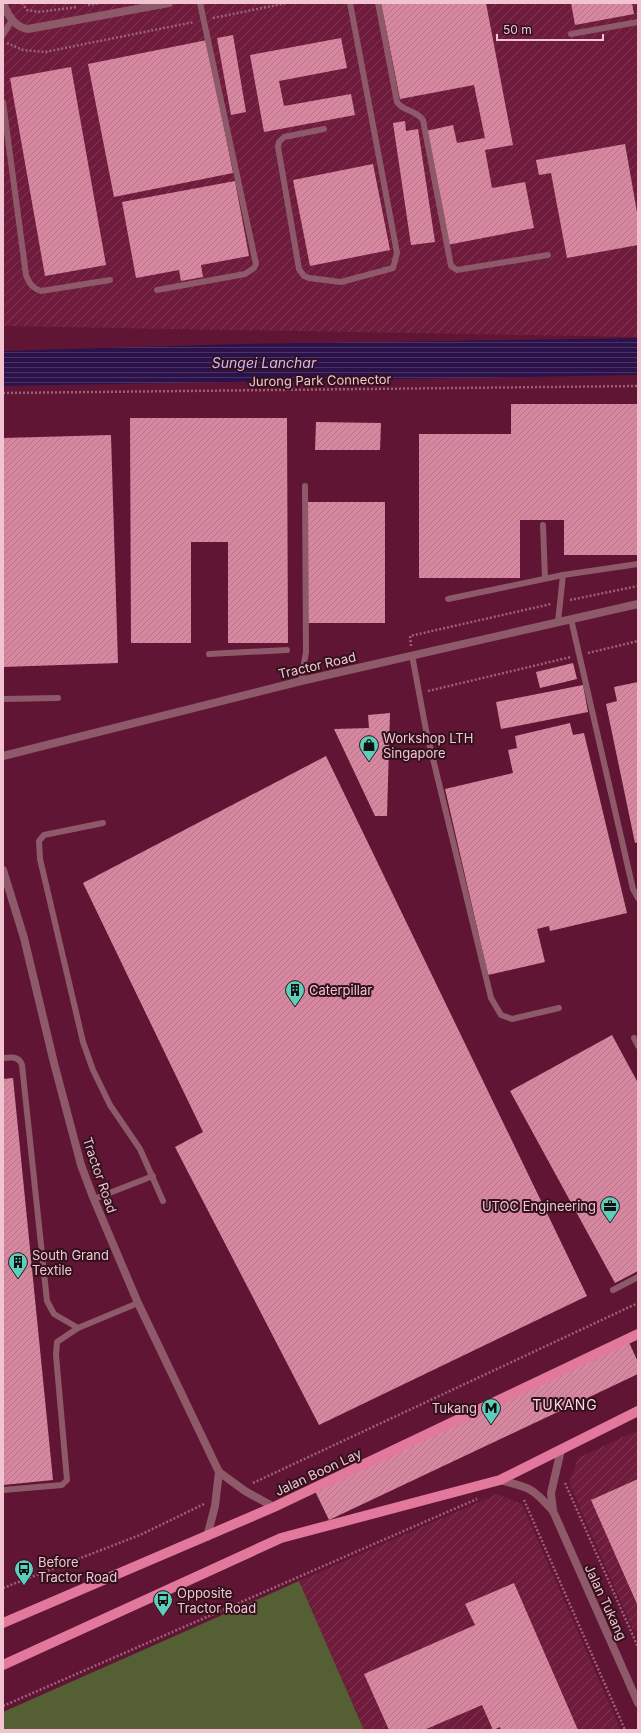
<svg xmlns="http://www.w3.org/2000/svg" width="641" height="1733" font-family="Inter,sans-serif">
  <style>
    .industrial { fill: url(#industrial-furrows) }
    .green { fill: #545f34 }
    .water { fill: url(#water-rules) }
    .building { fill: url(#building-hatch) }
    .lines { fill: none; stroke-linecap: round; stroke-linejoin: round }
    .path { stroke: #9e6077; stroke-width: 2.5; stroke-dasharray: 2 2; stroke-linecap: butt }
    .lane { stroke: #8e5969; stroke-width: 6 }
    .street { stroke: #8e5969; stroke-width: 8 }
    .primary { stroke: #e2789b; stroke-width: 10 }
    .labels { text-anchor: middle; stroke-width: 4; stroke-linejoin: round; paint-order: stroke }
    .street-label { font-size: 13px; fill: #f2c4d1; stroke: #31111c }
    .poi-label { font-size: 13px; fill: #f2c4d1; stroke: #31111c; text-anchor: start }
    .water-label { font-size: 14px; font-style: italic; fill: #cfb5ff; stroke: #31111c }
    .neighbourhood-label { font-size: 14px; letter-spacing: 1px; fill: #fcd6e0; stroke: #31111c }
  </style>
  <defs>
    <pattern id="industrial-furrows" width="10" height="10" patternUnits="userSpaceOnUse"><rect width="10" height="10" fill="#6e1b3c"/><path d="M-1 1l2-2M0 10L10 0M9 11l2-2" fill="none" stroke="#833a57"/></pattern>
    <pattern id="water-rules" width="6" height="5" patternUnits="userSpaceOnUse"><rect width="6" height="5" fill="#2c124b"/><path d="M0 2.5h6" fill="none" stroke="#4b3364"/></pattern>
    <pattern id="building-hatch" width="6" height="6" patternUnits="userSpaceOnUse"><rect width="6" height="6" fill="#d788a0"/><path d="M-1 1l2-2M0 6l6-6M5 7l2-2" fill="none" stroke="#b47588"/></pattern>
  </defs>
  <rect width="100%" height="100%" fill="#5f1533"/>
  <g class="industrial">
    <path d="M3,3H638V337L3,326Z"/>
    <path d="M638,1430V1630L634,1632L569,1483L578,1458Z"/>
    <path d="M497,1494L522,1504L621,1730H364L299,1581Z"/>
  </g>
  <path class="green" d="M299,1581L364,1730H3V1712Z"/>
  <path class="water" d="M638,338V375L3,386V351L239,344Z"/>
  <g class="building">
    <path d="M381,3H486L513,145L485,150L492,188L525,182L534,228L447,245L426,131L453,125L457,143L485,138L474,85L400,99Z"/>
    <path d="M571,3H632L634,14L575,25Z"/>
    <path d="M233,35L246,112L231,115L217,38Z"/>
    <path d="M341,38L347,68L279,81L284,106L351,94L355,115L264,132L250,55Z"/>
    <path d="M207,40L233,173L114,197L88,64Z"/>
    <path d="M71,67L106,265L45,276L10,78Z"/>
    <path d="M405,121L406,131L418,129L435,242L411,245L393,123Z"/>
    <path d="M625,144L638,218V245L567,258L551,173L539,175L536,160Z"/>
    <path d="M373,164L390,250L310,266L293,180Z"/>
    <path d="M235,181L249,256L201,265L203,277L181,281L179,270L136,278L122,202Z"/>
    <path d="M511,404H638V555H564V520H520V578H419V434H511Z"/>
    <path d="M130,418H287L288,643H228V542H191V643H131Z"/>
    <path d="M316,422L381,423L380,450H315Z"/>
    <path d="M111,435L118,663L3,667V438Z"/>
    <rect x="308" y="502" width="77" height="121"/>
    <path d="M573,663L577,679L540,688L536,672Z"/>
    <path d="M638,682V842L635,843L606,704L617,701L614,687Z"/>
    <path d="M583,685L588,712L501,729L496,702Z"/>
    <path d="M390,713L387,816H375L334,729L369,728L368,715Z"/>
    <path d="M570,723L573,735L584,733L627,913L550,931L549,926L537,929L545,962L488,975L445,789L513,773L508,750L517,748L515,736Z"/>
    <path d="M326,756L587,1296L319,1425L175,1147L203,1132L83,883Z"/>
    <path d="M612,1035L638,1083V1271L615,1283L510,1091Z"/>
    <path d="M13,1078L53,1480L3,1485V1079Z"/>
    <path d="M627,1338L638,1362V1374L329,1520L313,1487Z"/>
    <path d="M638,1479V1604H637L591,1500Z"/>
    <path d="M514,1583L578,1730H501L500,1727L493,1730L482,1705L424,1730H389L364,1674L475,1625L465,1604Z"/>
  </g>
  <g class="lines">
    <g class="path">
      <path d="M22,3L27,10L39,12L78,7"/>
      <path d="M88,5L100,3"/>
      <path d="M213,18L287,3"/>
      <path d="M7,43L23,50L45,52L194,22"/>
      <path d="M3,393L638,386"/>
      <path d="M570,600L638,586"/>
      <path d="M411,646L410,636L551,604"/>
      <path d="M588,653L638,641"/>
      <path d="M428,691L571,657"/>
      <path d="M253,1483L638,1303"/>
      <path d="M565,1483L638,1647"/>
      <path d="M524,1500L625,1730"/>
      <path d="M3,1588L140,1535L204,1504"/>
      <path d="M3,1706L477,1499"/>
    </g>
    <g class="lane">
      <path d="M378,3L397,102C402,111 416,110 423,120L451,266L457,270L548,255"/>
      <path d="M571,34L638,22"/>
      <path d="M3,35L12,20"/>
      <path d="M3,102L26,275C29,283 32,288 41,291L110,280"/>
      <path d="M324,129L284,137L279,142L278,147L299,269L304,276L309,278L341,282L393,268L397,253L350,3"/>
      <path d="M157,290L245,274L254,268L256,264L200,3"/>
      <path d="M543,525L545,578"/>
      <path d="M448,599L563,575L638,564"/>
      <path d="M571,619L633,889L638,898"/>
      <path d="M558,622L563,575"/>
      <path d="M209,654L287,650"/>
      <path d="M412,655L426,730L491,998L501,1015L512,1019L559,1008"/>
      <path d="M301,681L306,652L305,486"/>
      <path d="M3,699L58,698"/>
      <path d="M103,823L44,835L39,841L40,859L83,1042L93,1070L110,1105L140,1149L163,1201"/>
      <path d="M634,1038L638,1046"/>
      <path d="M3,1058C11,1057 19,1056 22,1065L47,1301L54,1314L78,1328"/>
      <path d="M94,1199L153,1176"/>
      <path d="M613,1290L638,1277"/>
      <path d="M3,1490L62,1485L67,1480L56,1355L57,1342L78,1328L138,1303"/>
    </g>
    <g class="street">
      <path d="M3,3C8,15 14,27 28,29L169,3"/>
      <path d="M3,756L301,681L638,604"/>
      <path d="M3,870L24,938L54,1063L81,1165L93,1197L138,1303L219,1472L245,1491L274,1507"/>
      <path d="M500,1480C529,1487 533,1488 553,1511L638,1703"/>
      <path d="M553,1511L551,1493L561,1450"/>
      <path d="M207,1537L215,1506L219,1472"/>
    </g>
    <g class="primary">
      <path d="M3,1623L274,1507L638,1334"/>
      <path d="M3,1665L281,1538L500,1480L638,1411"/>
    </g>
  </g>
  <defs>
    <symbol id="shop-pin" viewBox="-11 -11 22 30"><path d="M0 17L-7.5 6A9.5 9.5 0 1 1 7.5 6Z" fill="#5cceba" stroke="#31111c"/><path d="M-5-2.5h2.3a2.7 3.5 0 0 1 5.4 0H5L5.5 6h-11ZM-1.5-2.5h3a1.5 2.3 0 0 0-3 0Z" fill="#111"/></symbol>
    <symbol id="building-pin" viewBox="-11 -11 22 30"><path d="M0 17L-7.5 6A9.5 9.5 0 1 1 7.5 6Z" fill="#5cceba" stroke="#31111c"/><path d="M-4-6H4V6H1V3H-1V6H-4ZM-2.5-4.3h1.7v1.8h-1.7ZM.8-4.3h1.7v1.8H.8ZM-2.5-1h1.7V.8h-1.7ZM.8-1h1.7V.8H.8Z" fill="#111"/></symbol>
    <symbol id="office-pin" viewBox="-11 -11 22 30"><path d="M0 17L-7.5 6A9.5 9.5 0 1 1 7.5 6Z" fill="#5cceba" stroke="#31111c"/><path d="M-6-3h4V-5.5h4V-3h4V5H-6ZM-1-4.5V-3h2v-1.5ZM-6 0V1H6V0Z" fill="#111"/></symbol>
    <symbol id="metro-pin" viewBox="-11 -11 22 30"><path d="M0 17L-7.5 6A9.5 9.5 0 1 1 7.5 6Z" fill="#5cceba" stroke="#31111c"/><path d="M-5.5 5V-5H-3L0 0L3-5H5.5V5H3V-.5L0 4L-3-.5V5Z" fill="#111"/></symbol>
    <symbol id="bus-pin" viewBox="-11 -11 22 30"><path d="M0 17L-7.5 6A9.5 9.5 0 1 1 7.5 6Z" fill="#5cceba" stroke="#31111c"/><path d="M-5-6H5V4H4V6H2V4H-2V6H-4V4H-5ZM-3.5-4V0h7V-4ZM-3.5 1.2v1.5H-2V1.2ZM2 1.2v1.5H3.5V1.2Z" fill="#111"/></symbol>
  </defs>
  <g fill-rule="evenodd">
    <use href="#shop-pin" x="358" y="734" width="22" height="30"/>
    <use href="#building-pin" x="284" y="979" width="22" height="30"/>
    <use href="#office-pin" x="599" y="1195" width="22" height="30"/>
    <use href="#building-pin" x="7" y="1251" width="22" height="30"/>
    <use href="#metro-pin" x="480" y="1397" width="22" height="30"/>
    <use href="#bus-pin" x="13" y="1558" width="22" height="30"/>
    <use href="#bus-pin" x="152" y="1589" width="22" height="30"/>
  </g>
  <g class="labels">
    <g class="street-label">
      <text transform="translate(320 380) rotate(-1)" y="5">Jurong Park Connector</text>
      <text transform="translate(317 665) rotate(-13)" y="5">Tractor Road</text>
      <text transform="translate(100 1175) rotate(71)" y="5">Tractor Road</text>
      <text transform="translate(318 1472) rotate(-25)" y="5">Jalan Boon Lay</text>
      <text transform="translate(606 1602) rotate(65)" y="5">Jalan Tukang</text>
    </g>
    <g class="poi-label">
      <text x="383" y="743">Workshop LTH<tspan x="383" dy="15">Singapore</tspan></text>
      <text x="309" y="995">Caterpillar</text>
      <text x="596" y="1211" text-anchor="end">UTOC Engineering</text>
      <text x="32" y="1260">South Grand<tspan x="32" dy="15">Textile</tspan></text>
      <text x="477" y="1413" text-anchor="end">Tukang</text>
      <text x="38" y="1567">Before<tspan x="38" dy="15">Tractor Road</tspan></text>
      <text x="177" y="1598">Opposite<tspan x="177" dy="15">Tractor Road</tspan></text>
    </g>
    <g class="water-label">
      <text x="264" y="368">Sungei Lanchar</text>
    </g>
    <g class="neighbourhood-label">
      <text x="565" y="1410">TUKANG</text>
    </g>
  </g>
  <rect width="641" height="1733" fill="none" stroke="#f2c4d1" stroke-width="8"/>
  <path d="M497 34v6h106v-6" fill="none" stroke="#f2c4d1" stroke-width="2"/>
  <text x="503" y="34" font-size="12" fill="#f2c4d1" stroke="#31111c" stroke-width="3" paint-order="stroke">50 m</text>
</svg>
